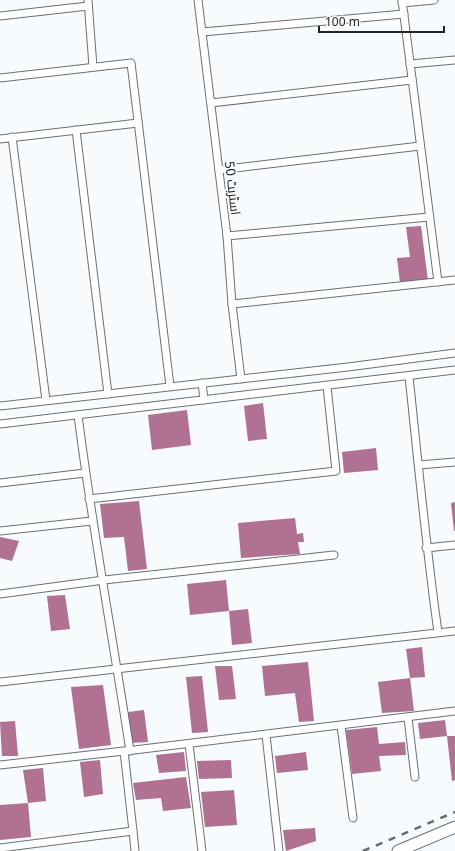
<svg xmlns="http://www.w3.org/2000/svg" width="455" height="851" font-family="'Noto Sans',Cairo,sans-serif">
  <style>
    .building { fill: #b07193 }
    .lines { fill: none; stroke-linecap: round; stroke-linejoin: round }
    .minor-casing { stroke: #697076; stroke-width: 9 }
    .trunk-casing { stroke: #697076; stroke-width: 13 }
    .minor { stroke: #fff; stroke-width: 7 }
    .trunk { stroke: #fff; stroke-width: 11 }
    .rail { stroke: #686b6d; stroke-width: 2.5; stroke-dasharray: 7 7; stroke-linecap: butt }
    .labels { text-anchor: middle; stroke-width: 4; stroke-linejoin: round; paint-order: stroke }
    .street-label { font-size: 13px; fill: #222527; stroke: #f8fbfd }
  </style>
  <rect width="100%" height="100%" fill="#f8fbfd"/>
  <g class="building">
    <path d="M421,226L428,281L400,283L397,258L410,257L406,227Z"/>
    <path d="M263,403L267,439L248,441L244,406Z"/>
    <path d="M187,410L191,445L152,450L148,415Z"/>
    <path d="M376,448L378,470L344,473L342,452Z"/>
    <path d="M139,501L147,569L128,571L124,537L104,538L100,504Z"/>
    <path d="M455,502V530L454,531L451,503Z"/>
    <path d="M295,518L297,534L303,533L304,542H298L300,554L241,558L238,523Z"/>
    <path d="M0,537L19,541L12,561L0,558Z"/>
    <path d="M226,580L229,611L190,615L187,584Z"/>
    <path d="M65,595L70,629L51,631L47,596Z"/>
    <path d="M248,609L252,643L232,645L229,611Z"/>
    <path d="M422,647L425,677L410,678L406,649Z"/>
    <path d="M308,662L314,721L299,722L295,693L265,696L262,666Z"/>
    <path d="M215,666H232L236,699L219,700Z"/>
    <path d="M202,676L208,732L192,733L186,677Z"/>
    <path d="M410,678L414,711L382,713L378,682Z"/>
    <path d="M103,685L111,745L79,749L71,687Z"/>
    <path d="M144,710L148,742L132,743L128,712Z"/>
    <path d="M445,720L447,736L420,739L418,723Z"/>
    <path d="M15,721L18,756H2L0,722Z"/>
    <path d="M377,727L379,744L405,742L406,755L379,756L381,771L352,774L346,730Z"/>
    <path d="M447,736H455V780L452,781Z"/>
    <path d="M184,752L186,771L159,773L156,755Z"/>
    <path d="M306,752L308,770L277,773L275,756Z"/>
    <path d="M100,760L103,794L84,797L80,762Z"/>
    <path d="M231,760L232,778L199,779L197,761Z"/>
    <path d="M43,768L46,801L28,803L31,837L0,840V805L28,803L23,770Z"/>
    <path d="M186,777L191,808L163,811L161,798L136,800L133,783Z"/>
    <path d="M234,790L237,825L205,827L201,792Z"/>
    <path d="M315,828L316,841L286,851L283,830Z"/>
  </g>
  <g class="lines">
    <defs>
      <g id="minor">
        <path d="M88,0L93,67"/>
        <path d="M198,0L227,236L232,304L241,379"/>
        <path d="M402,0L438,282"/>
        <path d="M402,3L434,0"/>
        <path d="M0,16L88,6"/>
        <path d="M202,32L404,14"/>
        <path d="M410,64L455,60"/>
        <path d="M0,78L131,63L170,386"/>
        <path d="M211,103L412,80"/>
        <path d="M76,130L108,394"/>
        <path d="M12,137L46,400"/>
        <path d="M0,139L138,123"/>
        <path d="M219,170L420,146"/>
        <path d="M227,236L429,217"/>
        <path d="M232,304L455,280"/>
        <path d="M409,376C418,462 426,547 438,632"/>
        <path d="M202,383L204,400"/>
        <path d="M0,406L348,367L455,353"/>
        <path d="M78,415C92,527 113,639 130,751"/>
        <path d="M0,424L455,370"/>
        <path d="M419,465L455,462"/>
        <path d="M0,483L85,473"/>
        <path d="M89,499L336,471L327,386"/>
        <path d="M0,531L92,521"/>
        <path d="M426,548L455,545"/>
        <path d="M0,594L104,580L334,555"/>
        <path d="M0,682L455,631"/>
        <path d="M408,718L415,777"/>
        <path d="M341,726L353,818"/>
        <path d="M266,735L279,851"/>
        <path d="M189,744L202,851"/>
        <path d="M126,751L455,711"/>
        <path d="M0,765L124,751L133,831L0,848"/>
        <path d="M133,831L135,851"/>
      </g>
      <path id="trunk" d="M398,851L455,827"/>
    </defs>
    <use href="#minor" class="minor-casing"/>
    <use href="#trunk" class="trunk-casing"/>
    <use href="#minor" class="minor"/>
    <use href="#trunk" class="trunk"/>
    <path class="rail" d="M363,851L455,812"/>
  </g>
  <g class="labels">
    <g class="street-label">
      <text transform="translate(233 188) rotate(83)" y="5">اسٹریٹ 50</text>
    </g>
  </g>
  <path d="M319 26v6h125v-6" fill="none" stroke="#222527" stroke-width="2"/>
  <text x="325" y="26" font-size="12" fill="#222527" stroke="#f8fbfd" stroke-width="3" paint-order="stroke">100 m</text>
</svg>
